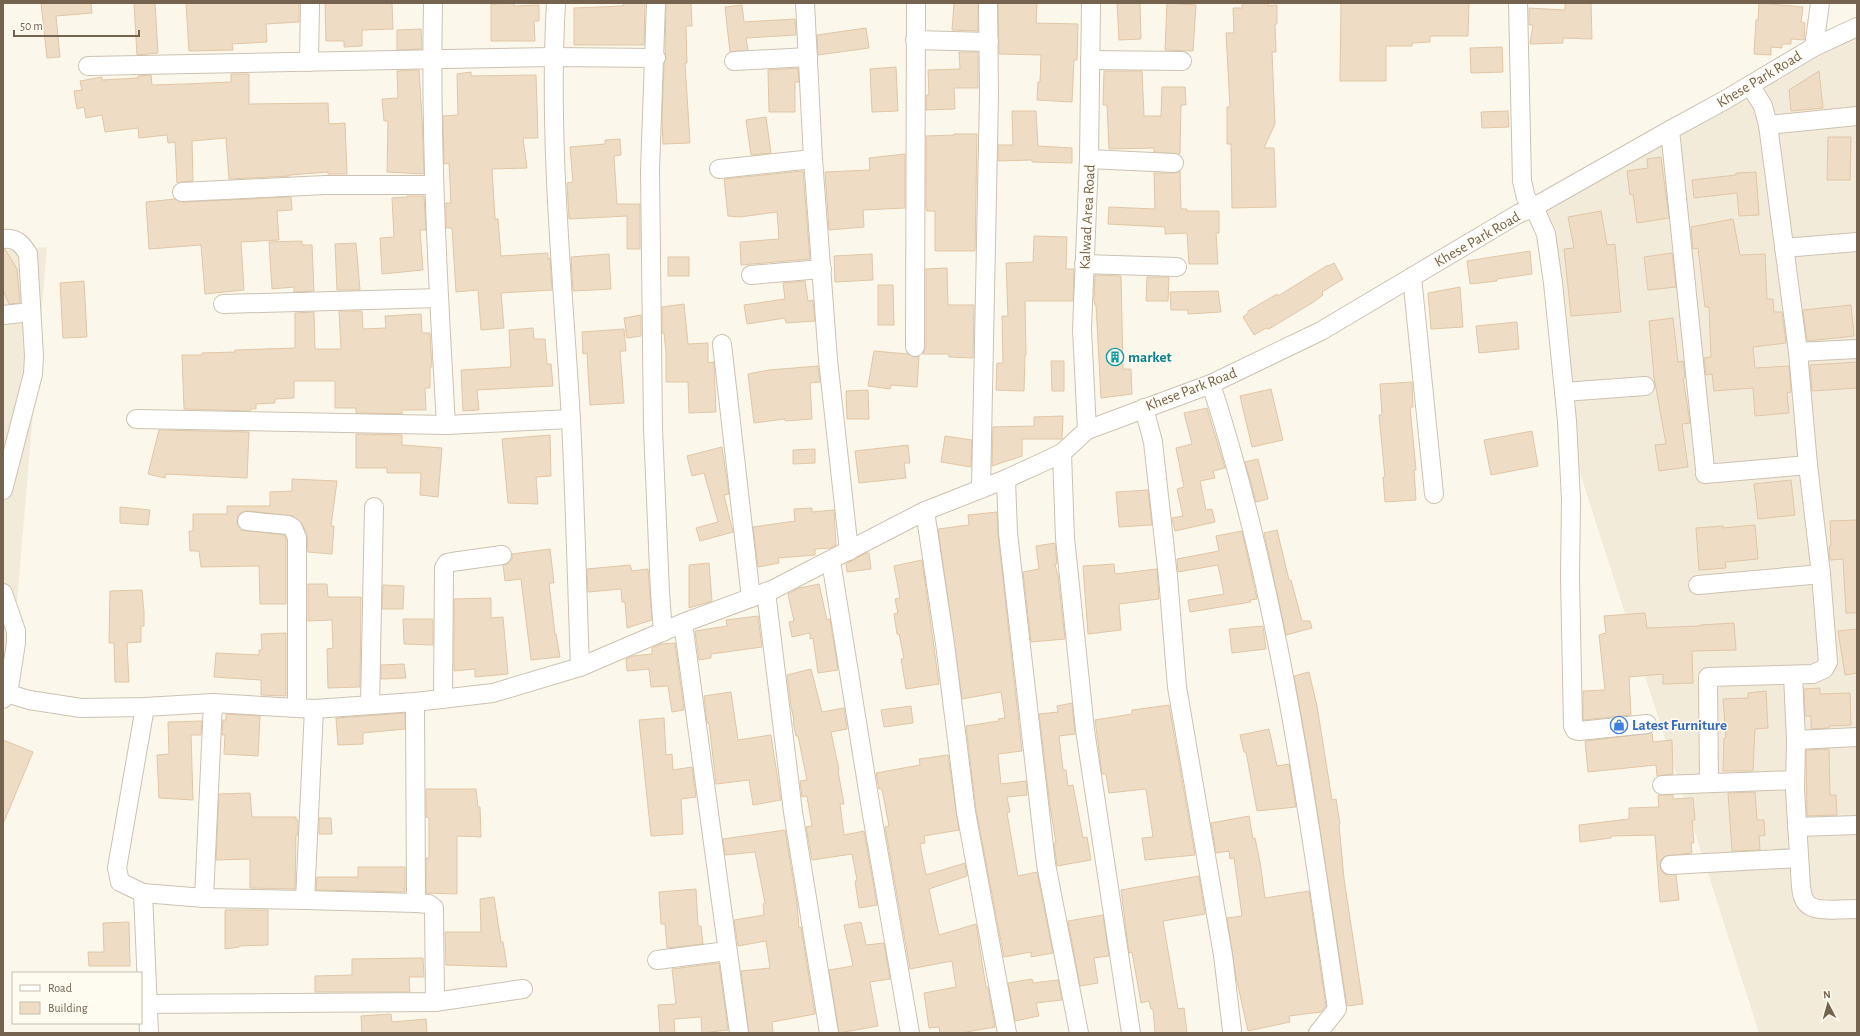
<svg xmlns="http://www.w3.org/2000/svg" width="1860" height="1036" font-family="'Alegreya Sans',sans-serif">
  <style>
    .residential { fill: #f3ebda }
    .building { fill: #efdcc4; stroke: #e1c6a6 }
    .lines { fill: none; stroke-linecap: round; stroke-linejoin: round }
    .minor-casing { stroke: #cdc2b1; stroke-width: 20 }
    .minor { stroke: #fff; stroke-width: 18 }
    .labels { text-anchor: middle; stroke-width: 3; stroke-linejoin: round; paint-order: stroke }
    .street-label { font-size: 15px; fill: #75634f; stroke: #fefbf1 }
    .culture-label { font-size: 15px; font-weight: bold; fill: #0d838f; stroke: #fefbf1; text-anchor: start }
    .shop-label { font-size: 15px; font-weight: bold; fill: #366cbe; stroke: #fefbf1; text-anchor: start }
  </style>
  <rect width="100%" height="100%" fill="#fbf8eb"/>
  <g class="residential">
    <path d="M1857,31V1033H1759L1566,429L1535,212Z"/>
    <path d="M47,247L13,650H3V250Z"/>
  </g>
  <g class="building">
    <path d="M41,3H91L92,13L56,16L60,57L47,58Z"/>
    <path d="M134,3H155L158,53L137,55Z"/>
    <path d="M186,3H299V22L266,24L267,42L232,44L233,50L189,51Z"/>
    <path d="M325,3H392L393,29L362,30V46L344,47V41H326Z"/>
    <path d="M514,3V6L539,5V21H534L535,41H491V4Z"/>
    <path d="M623,3H645L644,45H574V8L623,6Z"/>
    <path d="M666,3H691L692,26H686L687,63H685L690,143L663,144L662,119L664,64L666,58L665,52Z"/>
    <path d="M954,3H978V31L952,30Z"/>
    <path d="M998,3H1037L1036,23L1078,24L1077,60H1074L1072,102L1037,100L1038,82H1040L1041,55L999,54Z"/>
    <path d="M1117,3H1140L1141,39L1119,40Z"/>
    <path d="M1167,3L1196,5L1193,51L1165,50Z"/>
    <path d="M1242,3H1268V6L1277,5V24H1275L1276,52H1272L1275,124L1264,148H1274L1276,207L1232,208L1231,144H1227V107H1230L1226,33H1234L1233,8H1242Z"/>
    <path d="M1341,3H1469L1468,36H1430V42L1412,43V46H1386V81H1340Z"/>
    <path d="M1565,3H1591L1592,39L1563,38V43L1530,44L1533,25H1529V8L1565,10Z"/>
    <path d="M1759,3L1803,7L1801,22L1805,23L1804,40L1791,39V44H1782V48L1771,47V55L1754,54L1756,20H1758Z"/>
    <path d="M742,5L744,22L795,19L796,35L746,38L748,50L730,52L725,7Z"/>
    <path d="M866,28L869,48L818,55L817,35Z"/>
    <path d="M421,29L422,49L397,50V30Z"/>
    <path d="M1502,47L1503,72L1471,73L1470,48Z"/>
    <path d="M959,52H978V88H954L955,109L926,110V95H929L928,70L960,69Z"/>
    <path d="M896,67L898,111L872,112L870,69Z"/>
    <path d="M798,68L799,82H795V112H769L768,70Z"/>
    <path d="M419,70L422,118L424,174L387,172L388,121H384L382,99L398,98L397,71Z"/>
    <path d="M1104,71H1142L1144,116H1161L1162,87H1185L1186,105H1181L1180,154L1154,152V148L1109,149L1107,105H1103Z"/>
    <path d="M1819,71L1823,108L1791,111L1789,90Z"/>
    <path d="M471,72V76L536,75L538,138H523L527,168L492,169L495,219H498L501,256L548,253V259L550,258L552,290L501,293L504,328L481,330L478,290L456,292L452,228H446V203H451L449,163L444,164L443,116L458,115L457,74Z"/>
    <path d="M231,74H249V104L328,103L329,124L345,123L347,174H328V172L290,175V176L229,179L226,138L192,141L193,181L177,183L175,142L168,143L167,135L139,138L138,128L105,132L102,115L86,118L84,107L77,109L74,91L82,90L80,81L102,77V80L138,78V76L151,75L152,85L185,84L231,82Z"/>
    <path d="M1012,111H1036L1038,146L1072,148V163L1032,162V160L998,161V145H1013Z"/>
    <path d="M1508,111L1509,127L1482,128L1481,112Z"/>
    <path d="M766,117L771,153L751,155L746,120Z"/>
    <path d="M954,134H977L975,251H935V211H927L926,207V136L954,135Z"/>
    <path d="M1828,137H1851L1850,180H1827Z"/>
    <path d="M620,139L621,155L614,156L617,204H640V249H627V216L569,219L567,183L573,182L570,147L605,144V140Z"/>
    <path d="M905,154V208L863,210L864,227L829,230L825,172L870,170L869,158Z"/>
    <path d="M1661,157L1669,218L1637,223L1633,194L1630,195L1627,171L1648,168L1647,159Z"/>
    <path d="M803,171L810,259L741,265L740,242L779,239L777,212L740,217L728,216L724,179Z"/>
    <path d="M1180,171L1181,209H1187V211H1219V233H1216L1218,264H1189L1187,233L1165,234V227L1108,224L1109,207L1155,209L1154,173H1174Z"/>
    <path d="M1756,172L1759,215L1739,216L1737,193L1694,198L1692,180L1736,175V173Z"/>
    <path d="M407,196H424L426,230H420L423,270L382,274L380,238L394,237L392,198L407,197Z"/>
    <path d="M291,197L292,210L277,211L279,240L241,242L244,290L205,294L201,245L149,249L146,202L175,199L183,202Z"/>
    <path d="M1601,211L1607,245L1615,244L1621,312L1571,316L1564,249L1574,248L1568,217Z"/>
    <path d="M1733,219L1740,255L1765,254L1767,299H1773L1774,312H1782L1786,343L1753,347L1755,368L1789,366L1791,392L1787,393L1789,413L1755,416L1753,388L1714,391L1712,374L1706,375L1704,358L1711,357L1709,307H1705L1698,248L1693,249L1691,227Z"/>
    <path d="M1034,236L1067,237L1066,269H1074L1073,301H1025L1026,355H1025L1024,391L996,390L997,363H1003L1002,316H1008L1006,263L1033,262Z"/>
    <path d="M302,241V245H312L314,291L294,292V287L272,289L269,242Z"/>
    <path d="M356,243L360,290H337L335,244Z"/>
    <path d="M3,249H5L17,269L20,303L9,304L3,290Z"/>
    <path d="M1530,251L1532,274L1497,279V281L1470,284L1467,261Z"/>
    <path d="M1672,253L1676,287L1648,290L1644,257Z"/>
    <path d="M609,254L611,289L573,291L571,257Z"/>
    <path d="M872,254L873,280L835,282L834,256Z"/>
    <rect x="668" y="257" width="21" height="19"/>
    <path d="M1334,263L1343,279L1322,292L1323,295L1312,303L1269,329L1266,328L1254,335L1243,317L1248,313V311L1277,294L1278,296L1328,265L1329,266Z"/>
    <path d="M947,268L948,305H974L973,358L949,357V354H923L926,347V269Z"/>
    <path d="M1095,275L1121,276L1123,369H1131L1132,394L1101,398L1096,305H1095L1094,301Z"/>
    <path d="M1147,277H1169L1168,301H1146Z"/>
    <path d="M84,281L87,337L63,338L60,283Z"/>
    <path d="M805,281L808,301L813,300L815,321L786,323L785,318L747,324L744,305L785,299L783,283Z"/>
    <path d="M878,285H893L894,325H878Z"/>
    <path d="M1460,287L1463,327L1431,329L1428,293Z"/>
    <path d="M1218,291L1221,312L1188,314V310H1171L1170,292Z"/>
    <path d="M684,304L688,344L708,343V363L714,362L716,412L689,413L688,382H666V352L664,333H662V307Z"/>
    <path d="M1851,305L1854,336L1807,341L1803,310Z"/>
    <path d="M339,311H362L363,329L386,328L385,316L421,314L422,333H430L432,367H430V388H425L426,410H402V414L356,413V408H335V381H294V398L275,399V403L256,404V409H251L250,411L184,409L182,355H202V353L235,352V350L295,348V313L314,312L315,349H341Z"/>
    <path d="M641,315V336L627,338L624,318Z"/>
    <path d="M1673,318L1678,362L1683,361L1685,378H1683L1690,423L1682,424L1688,467L1659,471L1655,445L1666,444L1654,377L1649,321Z"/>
    <path d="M1517,322L1519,349L1479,353L1476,326Z"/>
    <path d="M533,328L534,339H545L547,364H551L553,386L477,390L479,410L463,411L461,370L511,367L509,330Z"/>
    <path d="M624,329L626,351H620L624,403L590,405L587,353L583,354L582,332Z"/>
    <path d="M874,351L908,354L915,357L919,356L917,387L891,385L890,389L868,386Z"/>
    <path d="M1051,361H1064V391H1052Z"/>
    <path d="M1857,362V388L1812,391L1810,365Z"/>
    <path d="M818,366L820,382L810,383L812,419L785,421V419L754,423L748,374L769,370Z"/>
    <path d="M1412,382L1413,407H1410L1416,470H1414L1416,500L1385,502L1383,477H1385L1379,415H1382L1380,384Z"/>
    <path d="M1271,389L1283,440L1252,447L1240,396Z"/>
    <path d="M868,390L869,419H847L846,391Z"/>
    <path d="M1207,408L1225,468L1213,471L1215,478L1200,481L1206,510L1212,509L1215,522L1175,531L1172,518L1183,516L1177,489L1184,487L1176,448L1192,444L1184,413Z"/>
    <path d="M1063,416L1062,439H1022V456L992,466L993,427L1034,426V417Z"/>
    <path d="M159,430L249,432L247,478L166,474L165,478L148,474Z"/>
    <path d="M1532,431L1538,466L1491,475L1484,440Z"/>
    <path d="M356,434L402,435V445L442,448L438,497L420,495L421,473H387V468H356Z"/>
    <path d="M550,435L551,476L536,477L538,504L508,503L502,439Z"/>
    <path d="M945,436L972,440L971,467L941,462Z"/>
    <path d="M908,445L910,463H904L906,478L859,483L855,451Z"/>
    <path d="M722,447L729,494L724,495L733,532L700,541L696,528L718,522L704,473L692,476L687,456Z"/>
    <path d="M815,449V463L793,464V450Z"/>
    <path d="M1258,459L1268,499L1256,502L1245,462Z"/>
    <path d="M292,479L337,481L331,526H334L332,554L308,552L307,534L302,524L293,516L248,511L242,512L238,515L237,520L238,526L241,530L285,535L286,540V604H260L259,566L201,567L199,551H190L189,531H193V514H227V506H270V492L292,491Z"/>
    <path d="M1791,480L1795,515L1758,519L1754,484Z"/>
    <path d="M1148,490L1152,525L1119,527L1116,492Z"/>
    <path d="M120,507L150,510L148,525L120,523Z"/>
    <path d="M812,508V512L834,510L836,545L830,548L815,549V555L778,558L779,563L758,567L753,527L795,521L794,509Z"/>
    <path d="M997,512L998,534L1022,751L998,754L1001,784L1026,781L1027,795L1007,797L1010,812L1007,813L1018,876L1037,872L1053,953L1031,957V952L1004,957L976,810L966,726L999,721L998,719L1005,718L1001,692L962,699L938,529L969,525L968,515Z"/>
    <path d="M1857,520V613H1846L1843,559L1830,560L1829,547L1831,546L1830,521Z"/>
    <path d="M1755,525L1758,559L1725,562L1726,568L1699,570L1696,528L1723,526V528Z"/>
    <path d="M1277,530L1289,580H1291L1302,621H1310L1312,628L1286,635L1264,533Z"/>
    <path d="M1242,531L1257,599L1250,600L1251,602L1190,612L1188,600L1224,594L1218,565L1178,572L1177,559L1219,551L1216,536Z"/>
    <path d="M1055,543L1057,564H1055L1058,576L1065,639L1031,642L1023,572L1039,569L1036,546Z"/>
    <path d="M550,549L554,583H549L555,634H556L560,657L531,660L521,579L505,581L503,565L509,563L512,559V554Z"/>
    <path d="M866,553H869L871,569L847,572L846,564Z"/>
    <path d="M922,560L939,684L906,689L901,659L904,658L899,634H897L894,614L898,613L895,599L900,598L894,566Z"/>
    <path d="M709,563L712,601L689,608V565Z"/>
    <path d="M1114,564L1115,574L1157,569L1159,599L1119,604L1121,630L1088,634L1083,566Z"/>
    <path d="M630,565L632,571L648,569L652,620L627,628L625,602H622L621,589L588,592L587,569Z"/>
    <path d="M308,584H327L328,597H361L360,687L328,688L327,649L333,648L332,620L308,621Z"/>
    <path d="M819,584L827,620L830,619L838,670L818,673L813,638L810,639V633L792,637L789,622L794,621L788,594L799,588Z"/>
    <path d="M383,585L404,586L403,609H382Z"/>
    <path d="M142,590L144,612V626H141V642L127,643L129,682H115L114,643H109L110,591Z"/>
    <path d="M491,598V618L503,617L508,674L475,677V669L454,671V599Z"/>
    <path d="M1645,613L1647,628L1700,626V625L1734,623L1736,650L1692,651L1693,683L1663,684V674L1629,677L1631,715L1583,720V691L1605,690L1599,635L1606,633L1604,616Z"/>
    <path d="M758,616L762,647L711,654V658L699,660L695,631L727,626L726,620Z"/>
    <path d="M403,619H433V645L404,644Z"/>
    <path d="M1263,626L1266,649L1232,653L1229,629Z"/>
    <path d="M1857,629V673L1845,675L1838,631Z"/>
    <path d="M286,633V696L261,695V680L214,677L216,653L259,655V650H262L261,634Z"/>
    <path d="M675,643L684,710L672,712L668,686L651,687L649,669L627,671L626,659L633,656L652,654V648L661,644Z"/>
    <path d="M404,664L406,678L381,679V665Z"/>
    <path d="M811,669L822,712L844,708L847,729L831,732L839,770L838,771L844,804H840L844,835L864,831L877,905L859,908L855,881L857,880L852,854L812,860L806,827L812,826L807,796L802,797L800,781L807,780L798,736H796L793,722L794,721L791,706L787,675Z"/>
    <path d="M1309,672L1317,706L1332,800L1336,799L1340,824L1339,825L1344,879L1363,1004L1347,1006L1311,771L1294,676Z"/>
    <path d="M1820,688V694L1850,693L1851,725L1829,726V728L1811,729V716H1805L1804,689Z"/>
    <path d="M1766,691L1768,728L1755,729L1753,771H1723L1724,738H1726L1723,699L1748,698V693Z"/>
    <path d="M731,692L738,740L771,735L781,800L753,805L749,780L716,784L709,723H707L704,696Z"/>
    <path d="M1072,703L1075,734L1059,736L1063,770H1066L1068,786L1073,785L1083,838L1087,837L1091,860L1057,866L1054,843H1056L1050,806L1039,714L1058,712L1057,706Z"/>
    <path d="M1169,705L1195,855L1145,860L1142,838L1153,837L1146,789L1109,793L1106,774H1102L1095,720L1132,714V710Z"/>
    <path d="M911,706L913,723L884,727L881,710Z"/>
    <path d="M405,713V729L363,733V744L338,745L336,718Z"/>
    <path d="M226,714L260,716L258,756L224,754L225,735H222L223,720H226Z"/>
    <path d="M664,718L666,755L672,754L673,770L692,767L696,797L681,799L683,834L651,836L639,720Z"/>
    <path d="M202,721L201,735H191L193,800L159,798L157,755L169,754L168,722Z"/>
    <path d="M1269,729L1277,766L1289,764L1296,807L1257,811L1246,752H1244L1240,735Z"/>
    <path d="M1652,733L1653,742L1672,740L1673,774L1657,776L1656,765L1588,772L1585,741Z"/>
    <path d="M3,740L33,752L3,824Z"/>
    <path d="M1829,749L1830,795H1836L1837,815L1807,816L1806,750Z"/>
    <path d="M948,755L959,830L924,836L925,843L920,844L926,875L965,863L967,876L929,889L939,935L976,924L986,987H988L995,1027L961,1033H940L939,1027L929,1028L924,993L956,987L952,961L910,969L885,827L889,826L882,789H879L876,773L920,765L919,759Z"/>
    <path d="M426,789H476L478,807H480L481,837L457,836V894L426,893V858H429V818L426,817Z"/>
    <path d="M1755,792L1757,820H1764L1765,835L1759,836L1760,850L1732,851L1728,793Z"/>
    <path d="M250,793L252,817H296V820H298V835H296L295,889L250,888V859L216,860L219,794Z"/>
    <path d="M1658,795H1673V799L1693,798L1695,820H1692L1694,843H1691L1692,853L1665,856L1661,860L1660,865L1661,870L1665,874L1676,875L1679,900L1660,902L1655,835L1611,836V838L1580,842L1579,825L1629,819V808L1659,807Z"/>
    <path d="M1249,816L1253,839L1255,838L1260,862L1265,898L1309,891L1326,1006L1321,1012L1289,1016L1290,1022L1248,1031L1236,977L1227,918L1242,916L1234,858L1230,859L1229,851L1216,853L1211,823Z"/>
    <path d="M319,818H331L332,834H319Z"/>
    <path d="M785,830L797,903L799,928L801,927L815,1014L772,1022L773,1033H749L741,971L770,968L766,941L738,946L734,920L764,915L763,904L765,903L755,852L725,855L723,839Z"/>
    <path d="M358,867H405V892L316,890L317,877H358Z"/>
    <path d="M1199,876L1205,914L1163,921L1178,1009L1184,1008L1187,1033H1155L1153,1009H1151L1149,1001L1141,1003L1132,952L1129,953L1121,890Z"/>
    <path d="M696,889L698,926H701L703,944L667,948L665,924H661L659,892Z"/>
    <path d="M494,897L501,942H503L507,967L446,965L445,932H481L480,899Z"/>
    <path d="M225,910H268V945L239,946V947L225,949Z"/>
    <path d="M1103,915L1109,956L1094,958L1098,983L1080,986L1068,921Z"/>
    <path d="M129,922L130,966H89L88,952H104L103,923Z"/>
    <path d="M861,922L866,945L884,943L890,979L870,982L878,1026L839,1033L829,970L853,966L844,925Z"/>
    <path d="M423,958L424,977H409L410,992H315V976L352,975V959Z"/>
    <path d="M719,963L728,1030L702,1033L701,1017L674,1019L675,1033H660L658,1005L676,1004L672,969Z"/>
    <path d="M1032,979L1033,983L1058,980L1062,1000L1036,1003L1039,1016L1015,1021L1008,983Z"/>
    <path d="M391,1014L392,1022L426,1019L427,1033H362L361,1016Z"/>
  </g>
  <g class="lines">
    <defs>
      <g id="minor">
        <path d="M433,3C430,144 438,285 446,425"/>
        <path d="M556,3C548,142 563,281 571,420C575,502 577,585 580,667"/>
        <path d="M656,3L650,170L653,428L660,593L663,632"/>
        <path d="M805,3L813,159L828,360L849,551"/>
        <path d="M1518,3L1522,181L1526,198L1534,207L1546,234L1553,283L1567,421L1571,500L1570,577L1573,726L1575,730L1579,731L1647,724"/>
        <path d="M915,40L989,42"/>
        <path d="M1814,47L1820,3"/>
        <path d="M1090,60L1182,61"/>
        <path d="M734,61L808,57"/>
        <path d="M309,62L310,3"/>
        <path d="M88,66L553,57L656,58"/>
        <path d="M1768,125L1857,116"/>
        <path d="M1670,130L1705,469"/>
        <path d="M1089,159L1174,163"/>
        <path d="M719,169L813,159"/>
        <path d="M182,192L325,185H433"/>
        <path d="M3,239C16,237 22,244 28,254L34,356L33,374L3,490"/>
        <path d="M1784,248L1857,242"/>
        <path d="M1084,264L1177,267"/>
        <path d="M751,275L822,269"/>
        <path d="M1412,277L1434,494"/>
        <path d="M223,304L439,298"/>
        <path d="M3,315L22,313"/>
        <path d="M722,344L751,598"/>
        <path d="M915,347L916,3"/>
        <path d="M1798,352L1857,349"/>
        <path d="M1211,384C1277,587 1306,799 1337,1009L1318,1033"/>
        <path d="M1564,392L1645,386"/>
        <path d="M1144,408L1153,442L1168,577L1177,687L1223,955L1232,1030"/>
        <path d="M136,419L446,425L571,419"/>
        <path d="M1087,430L1082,329L1089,159L1091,3"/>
        <path d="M1062,453L1065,538L1085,730L1131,1033"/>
        <path d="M1705,474L1808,465"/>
        <path d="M1006,479L1008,533L1046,864L1079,1033"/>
        <path d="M981,489L989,95L988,3"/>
        <path d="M925,511L945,644L966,812L1007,1033"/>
        <path d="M247,521L288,525L293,528L297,538V708"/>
        <path d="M831,561L871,809L910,1033"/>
        <path d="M1698,585L1821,574"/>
        <path d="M766,592L793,812L829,1033"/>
        <path d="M3,593L16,631V643L8,694L3,699"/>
        <path d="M683,623L739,1033"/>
        <path d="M1793,675L1796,740L1795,790L1801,887C1802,894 1803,902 1810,906C1819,912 1846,909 1857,909"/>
        <path d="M3,692L29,700L81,708L145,707L213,703L314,709L415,702L493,693L580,667L683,623L772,590L925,511L1006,479L1041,463L1062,453L1087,430L1211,384L1321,331L1518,214L1534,207L1670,130L1725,100L1814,47L1857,27"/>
        <path d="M443,699L444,568L447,563L452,562L502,555"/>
        <path d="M213,703L204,898L305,900L314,709"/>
        <path d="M370,705L374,507"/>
        <path d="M145,707L117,868L120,882L143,893L204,898"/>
        <path d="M1796,740L1857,737"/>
        <path d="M1709,783L1708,677L1813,674L1824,669L1828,662L1821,574L1808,465L1798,352L1768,125L1763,106L1750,85"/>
        <path d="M1662,785L1795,780"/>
        <path d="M1797,827L1857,825"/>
        <path d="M1670,865L1799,858"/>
        <path d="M143,893L149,1033"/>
        <path d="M305,900L416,903L415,702"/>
        <path d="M416,903L429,904L434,908L435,1002"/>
        <path d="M657,960L727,951"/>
        <path d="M141,1004L435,1002L523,989"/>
      </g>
    </defs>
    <use href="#minor" class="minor-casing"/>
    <use href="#minor" class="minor"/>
  </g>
  <defs>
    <symbol id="building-ring" viewBox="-11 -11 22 22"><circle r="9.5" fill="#fefbf1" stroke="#0f9aa8" stroke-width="1.5"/><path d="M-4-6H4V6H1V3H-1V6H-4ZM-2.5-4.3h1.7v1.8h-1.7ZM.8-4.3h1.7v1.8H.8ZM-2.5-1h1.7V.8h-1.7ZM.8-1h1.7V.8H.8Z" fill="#0f9aa8"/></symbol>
    <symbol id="shop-ring" viewBox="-11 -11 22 22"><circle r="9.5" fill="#fefbf1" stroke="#3f7fe0" stroke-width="1.5"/><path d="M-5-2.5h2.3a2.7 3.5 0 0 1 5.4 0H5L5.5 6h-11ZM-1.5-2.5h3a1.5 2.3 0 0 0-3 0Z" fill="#3f7fe0"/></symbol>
  </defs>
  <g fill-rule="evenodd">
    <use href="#building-ring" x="1105" y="347" width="20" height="20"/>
    <use href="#shop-ring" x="1609" y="715" width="20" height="20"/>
  </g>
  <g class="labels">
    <g class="street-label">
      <text transform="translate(1759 79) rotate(-31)" y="5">Khese Park Road</text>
      <text transform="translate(1087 217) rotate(-87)" y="5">Kalwad Area Road</text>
      <text transform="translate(1477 239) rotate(-30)" y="5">Khese Park Road</text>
      <text transform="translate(1191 389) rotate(-21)" y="5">Khese Park Road</text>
    </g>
    <g class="culture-label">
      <text x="1128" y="362">market</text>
    </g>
    <g class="shop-label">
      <text x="1632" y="730">Latest Furniture</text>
    </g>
  </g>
  <rect width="1860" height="1036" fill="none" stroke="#75634f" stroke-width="8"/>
  <rect x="12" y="972" width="130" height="52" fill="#fefbf1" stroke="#c7beb0"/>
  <rect x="20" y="985" width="20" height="6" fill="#ffffff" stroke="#c7beb0"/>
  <text x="48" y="992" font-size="12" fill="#75634f">Road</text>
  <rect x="20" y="1002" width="20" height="12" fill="#efdcc4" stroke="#c7beb0"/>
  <text x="48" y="1012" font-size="12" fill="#75634f">Building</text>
  <g transform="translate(1828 1004) rotate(354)" stroke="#fefbf1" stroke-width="3" paint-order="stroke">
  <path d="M0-3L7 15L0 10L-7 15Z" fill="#75634f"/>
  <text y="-6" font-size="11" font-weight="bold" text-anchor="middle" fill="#75634f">N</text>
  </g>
  <path d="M14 30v6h125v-6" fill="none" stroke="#75634f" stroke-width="2"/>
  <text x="20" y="30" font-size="12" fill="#75634f" stroke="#fefbf1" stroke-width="3" paint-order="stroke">50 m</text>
</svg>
